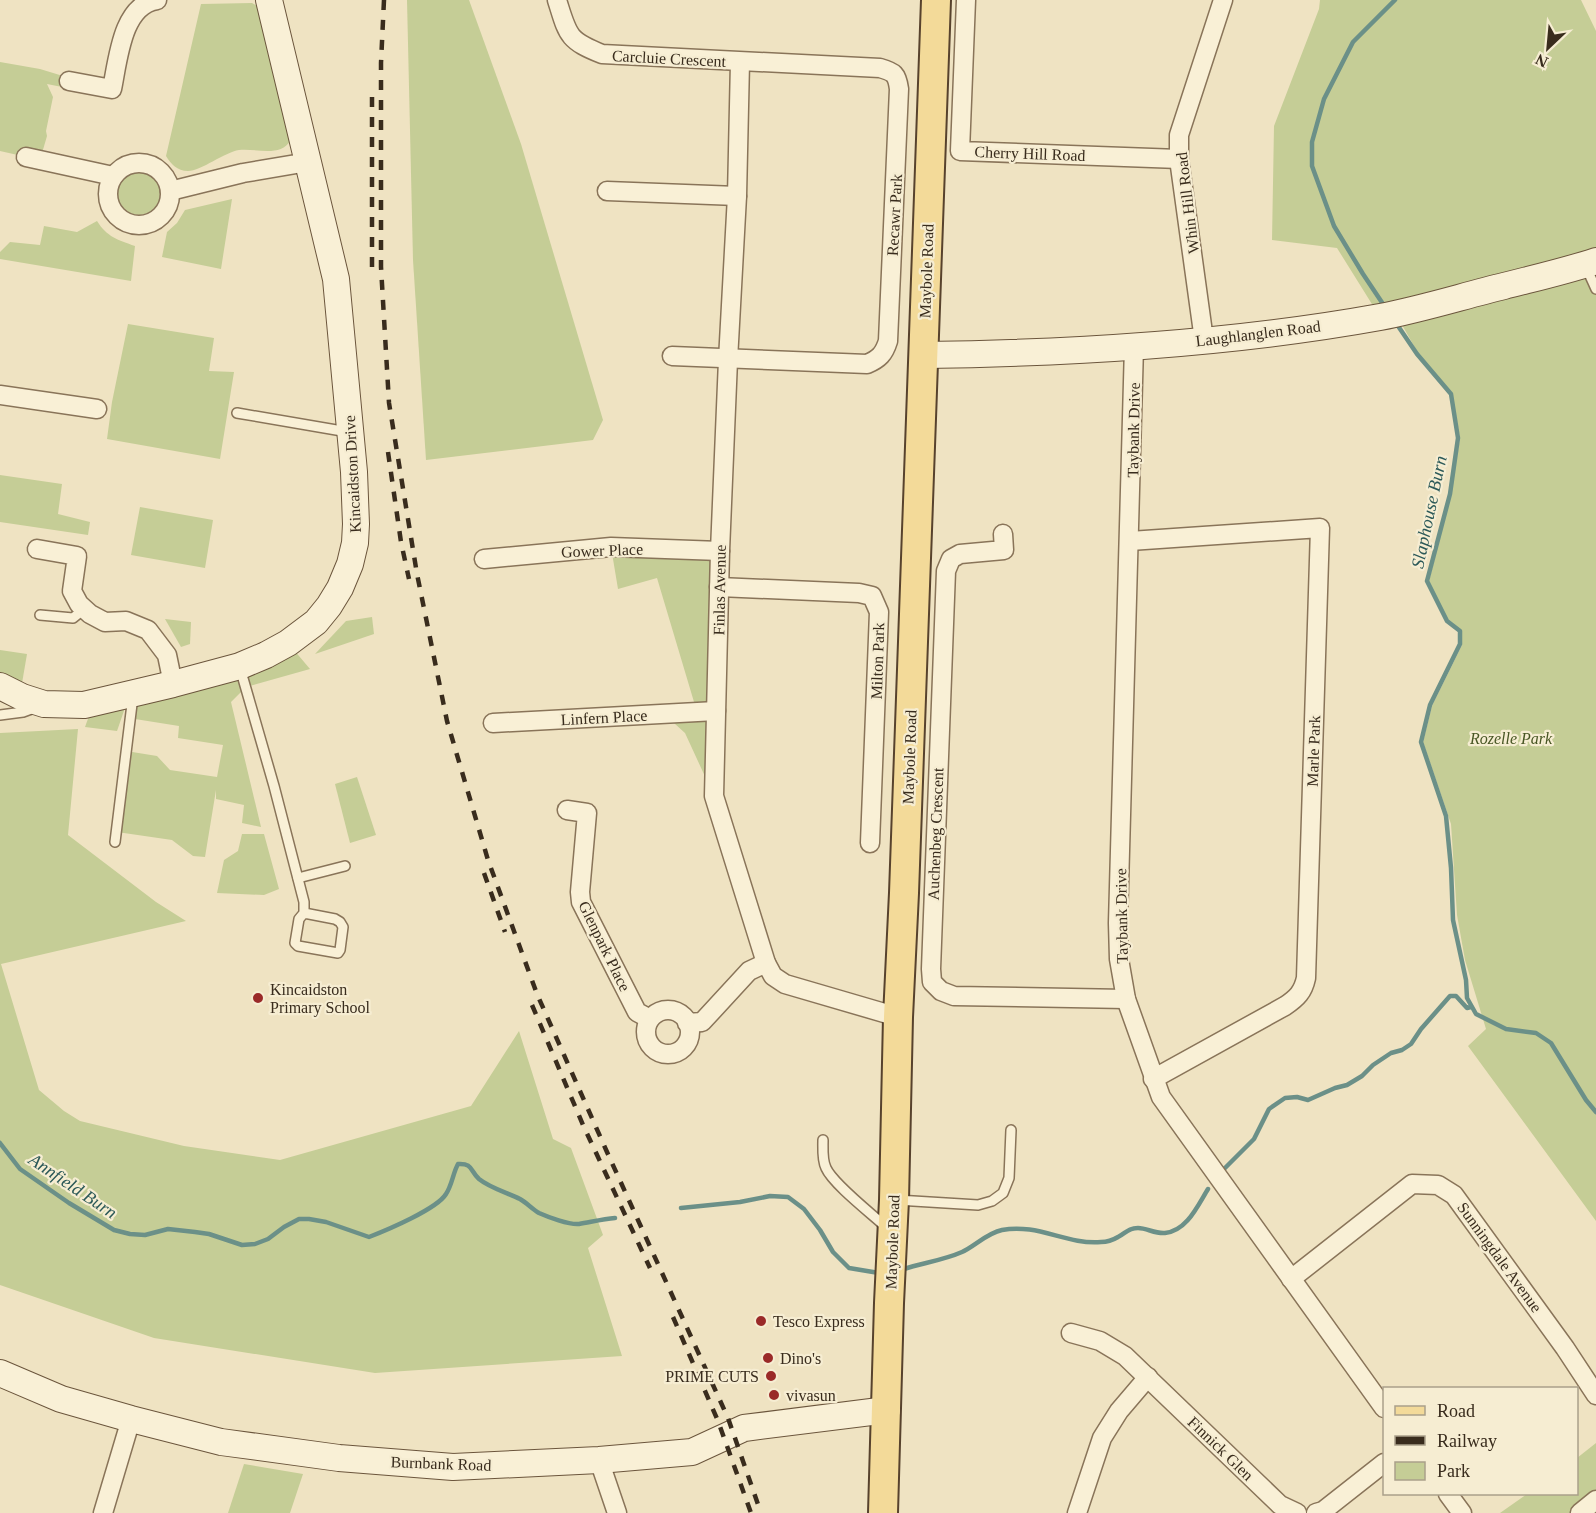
<svg xmlns="http://www.w3.org/2000/svg" width="1596" height="1513" font-family="Georgia,serif">
  <style>
    .green { fill: #c5cd96 }
    .lines { fill: none; stroke-linecap: round; stroke-linejoin: round }
    .stream { stroke: #6b9088; stroke-width: 4.5 }
    .lane-casing { stroke: #897459; stroke-width: 12 }
    .street-casing { stroke: #897459; stroke-width: 21 }
    .secondary-casing { stroke: #6b553c; stroke-width: 28 }
    .primary-casing { stroke: #57422d; stroke-width: 32 }
    .lane { stroke: #f9f0d6; stroke-width: 9 }
    .street { stroke: #f9f0d6; stroke-width: 18 }
    .secondary { stroke: #f9f0d6; stroke-width: 26 }
    .primary { stroke: #f3da99; stroke-width: 28 }
    .rail { stroke: #392c1d; stroke-width: 4.5; stroke-dasharray: 10 10; stroke-linecap: butt }
    .poi-dot { fill: #9a2a28; stroke: #f6edd2; stroke-width: 2 }
    .labels { text-anchor: middle; stroke-width: 4.5; stroke-linejoin: round; paint-order: stroke }
    .street-label { font-size: 16px; fill: #392c1d; stroke: #f6edd2 }
    .park-label { font-size: 16px; font-style: italic; fill: #485624; stroke: #f6edd2 }
    .poi-label { font-size: 16px; fill: #392c1d; stroke: #f6edd2; text-anchor: start }
    .water-label { font-size: 18px; font-style: italic; fill: #2c5958; stroke: #f6edd2 }
  </style>
  <rect width="100%" height="100%" fill="#efe3c2"/>
  <g class="green">
    <path d="M407,0H469L521,144L603,420L593,440L426,460L413,260Z"/>
    <path d="M1320,0H1581L1596,31V1221L1468,1046L1486,1029L1465,960L1457,915L1451,824L1423,742L1432,706L1462,645L1461,630L1447,620L1429,581L1451,494L1460,438L1452,393L1418,353L1397,316L1380,317L1337,248L1272,240L1274,126L1319,9Z"/>
    <path d="M252,3L259,7L291,140C280,158 257,148 239,150C225,152 201,171 188,171C177,171 171,164 166,156L201,4Z"/>
    <path d="M0,62L40,69L63,76L62,87L47,84L53,97L46,131L47,136L40,160L0,151Z"/>
    <circle cx="139" cy="193" r="22"/>
    <path d="M232,199L221,269L162,257L167,232L177,223L185,210Z"/>
    <path d="M97,221C107,237 118,240 135,246L131,281L0,259V252L10,242L40,245L44,226L77,232Z"/>
    <path d="M128,324L214,338L209,371L234,372L220,459L107,439L112,402Z"/>
    <path d="M0,475L62,484L58,514L90,522L88,535L0,522Z"/>
    <path d="M140,507L213,520L205,568L131,555Z"/>
    <path d="M611,547L720,551L714,796L685,733L664,714L697,712L657,578L618,589Z"/>
    <path d="M372,617L374,634L315,654L346,621Z"/>
    <path d="M165,619L191,622L190,644L181,647Z"/>
    <path d="M288,643L310,669L246,687L231,702L261,827L242,823L244,805L216,799V790L205,857L193,856L172,840L117,832L126,751L157,756L170,770L217,777L223,745L178,738L179,726L135,719L133,693Z"/>
    <path d="M0,650L27,654L21,689L0,680Z"/>
    <path d="M126,705L117,731L85,727L89,716Z"/>
    <path d="M78,729L68,835L156,902L186,921L1,964L39,1090L64,1111L80,1121L184,1146L280,1160L471,1106L519,1031L553,1139L571,1148L603,1235L588,1248L622,1356L375,1373L154,1338L0,1285V733Z"/>
    <path d="M357,777L376,835L350,843L335,784Z"/>
    <path d="M242,834H264L279,889L264,895L217,893L224,860L238,851Z"/>
    <path d="M1596,1443V1500L1580,1513H1500L1527,1494H1576L1577,1458Z"/>
    <path d="M244,1464L303,1474L290,1513H228Z"/>
  </g>
  <g class="lines">
    <g class="stream">
      <path d="M1385,307L1363,274L1334,226L1312,166V142L1324,99L1353,42L1395,0"/>
      <path d="M1396,323L1417,354L1451,394L1458,438L1450,494L1427,581L1447,621L1460,631V644L1430,705L1421,742L1446,816L1451,868L1453,920L1466,980L1467,998L1476,1014L1506,1029L1536,1033L1551,1043L1586,1100L1596,1112"/>
      <path d="M0,1143L20,1169L69,1203L114,1230L130,1234L145,1235L168,1229L195,1232L209,1234L242,1245L255,1244L268,1239L284,1227L299,1219H309L326,1222L369,1237C387,1230 437,1209 446,1194C452,1185 453,1173 458,1164C473,1163 470,1171 479,1179C490,1188 508,1193 520,1199C527,1203 532,1209 539,1213C548,1217 569,1225 579,1224C591,1222 603,1219 615,1218"/>
      <path d="M1222,1171L1254,1139L1269,1109L1285,1098L1297,1097L1308,1100L1335,1088L1347,1085L1362,1076L1373,1065L1391,1053L1402,1050L1411,1044L1421,1029L1450,996H1456L1467,1008L1471,1007"/>
      <path d="M681,1208L740,1202L770,1196L788,1197L804,1209L820,1230L833,1252L849,1268L879,1273"/>
      <path d="M904,1269C923,1263 944,1260 962,1252C975,1246 987,1233 1002,1230C1038,1223 1066,1245 1101,1242C1106,1242 1113,1240 1118,1237C1126,1233 1128,1228 1138,1228C1147,1228 1155,1234 1165,1233C1187,1231 1198,1205 1208,1189"/>
    </g>
    <defs>
      <g id="lane">
        <path d="M1586,267L1596,289"/>
        <path d="M237,413L348,432"/>
        <path d="M40,615L73,618L84,609"/>
        <path d="M240,668L274,786L304,902V913L299,919L295,943L298,946L338,953L340,950L343,927L340,922L335,919L304,913"/>
        <path d="M0,715L23,712L34,708"/>
        <path d="M115,842L133,696"/>
        <path d="M298,878L345,866"/>
        <path d="M823,1140C823,1149 822,1160 826,1168C833,1184 872,1214 886,1227"/>
        <path d="M897,1200L978,1205L992,1201L1003,1193L1009,1178L1011,1130"/>
      </g>
      <g id="street">
        <path d="M557,0C568,35 567,40 602,54L880,68C894,72 897,74 899,89L888,341C884,354 879,359 867,364L672,356"/>
        <path d="M966,0L960,151L1179,159"/>
        <path d="M740,62L737,196L728,360L720,551L714,796L766,963L773,976L785,984L898,1017"/>
        <path d="M69,81L112,89C118,60 122,5 157,0"/>
        <path d="M26,157L113,176"/>
        <circle cx="139" cy="194" r="31"/>
        <path d="M170,191L243,173L308,162"/>
        <path d="M607,191L737,196"/>
        <path d="M1204,340L1179,159V135L1223,0"/>
        <path d="M1134,346L1118,923L1119,959L1126,999L1161,1097L1384,1408"/>
        <path d="M0,395L97,409"/>
        <path d="M1003,534L1004,550L960,554L951,559L946,571L931,969L932,982L941,991L954,996L1126,999"/>
        <path d="M1130,541L1320,528L1306,978C1303,992 1297,998 1285,1006L1153,1079"/>
        <path d="M37,549L77,556L72,591L79,604L90,614L105,622L126,621L148,630L167,655L173,684"/>
        <path d="M484,559L611,547L720,551"/>
        <path d="M719,587L859,593L872,596L879,612L870,843"/>
        <path d="M493,723L716,711"/>
        <path d="M567,810L587,813L580,892L581,902L637,1012L650,1019"/>
        <circle cx="668" cy="1032" r="22"/>
        <path d="M687,1023L702,1022L749,971L766,963"/>
        <path d="M1291,1279L1412,1184L1438,1185L1454,1195L1565,1348L1596,1395"/>
        <path d="M1071,1333L1100,1341L1125,1356L1280,1505L1297,1513"/>
        <path d="M599,1460L617,1513"/>
        <path d="M1448,1494L1462,1513"/>
        <path d="M103,1513L131,1419"/>
        <path d="M1077,1513L1102,1438L1119,1411L1148,1377"/>
        <path d="M1316,1513L1323,1511L1384,1463"/>
        <path d="M1580,1513L1596,1500"/>
      </g>
      <g id="secondary">
        <path d="M924,355C1075,353 1231,344 1380,317C1422,309 1463,296 1504,286C1535,278 1566,271 1596,261"/>
        <path d="M0,686L22,697L44,704L84,705L173,684L240,666L266,655L288,643L316,622L329,606L340,588L350,564L355,543L356,524L354,472L336,279L269,0"/>
        <path d="M0,1373L61,1399L131,1419L221,1442L339,1458L453,1467L599,1460L692,1452L744,1428L887,1410"/>
      </g>
      <path id="primary" d="M883,1513L889,1303L894,1200L898,1017L904,893L936,0"/>
    </defs>
    <use href="#lane" class="lane-casing"/>
    <use href="#street" class="street-casing"/>
    <use href="#secondary" class="secondary-casing"/>
    <use href="#primary" class="primary-casing"/>
    <use href="#lane" class="lane"/>
    <use href="#street" class="street"/>
    <use href="#secondary" class="secondary"/>
    <use href="#primary" class="primary"/>
    <g class="rail">
      <path d="M384,0L381,63V267L389,403L417,574L447,721L488,860L537,994L607,1152L728,1418L761,1513"/>
      <path d="M372,267V96"/>
      <path d="M388,452L401,542L409,579"/>
      <path d="M484,873L505,932"/>
      <path d="M532,1005L583,1125L650,1268"/>
      <path d="M673,1317L718,1421L751,1513"/>
    </g>
  </g>
  <g class="poi-dot">
    <circle cx="258" cy="998" r="6"/>
    <circle cx="761" cy="1321" r="6"/>
    <circle cx="768" cy="1358" r="6"/>
    <circle cx="771" cy="1376" r="6"/>
    <circle cx="774" cy="1395" r="6"/>
  </g>
  <g class="labels">
    <g class="street-label">
      <text transform="translate(669 58) rotate(3)" y="6">Carcluie Crescent</text>
      <text transform="translate(1030 153) rotate(2)" y="6">Cherry Hill Road</text>
      <text transform="translate(1187 203) rotate(-97)" y="6">Whin Hill Road</text>
      <text transform="translate(894 215) rotate(-87)" y="6">Recawr Park</text>
      <text transform="translate(926 271) rotate(-88)" y="6">Maybole Road</text>
      <text transform="translate(1258 333) rotate(-7)" y="6">Laughlanglen Road</text>
      <text transform="translate(1133 430) rotate(-89)" y="6">Taybank Drive</text>
      <text transform="translate(352 474) rotate(-93)" y="6">Kincaidston Drive</text>
      <text transform="translate(602 550) rotate(-2)" y="6">Gower Place</text>
      <text transform="translate(719 590) rotate(-89)" y="6">Finlas Avenue</text>
      <text transform="translate(877 661) rotate(-88)" y="6">Milton Park</text>
      <text transform="translate(604 717) rotate(-3)" y="6">Linfern Place</text>
      <text transform="translate(1313 751) rotate(-88)" y="6">Marle Park</text>
      <text transform="translate(909 757) rotate(-88)" y="6">Maybole Road</text>
      <text transform="translate(935 834) rotate(-88)" y="6">Auchenbeg Crescent</text>
      <text transform="translate(1121 916) rotate(-91)" y="6">Taybank Drive</text>
      <text transform="translate(605 946) rotate(64)" y="6">Glenpark Place</text>
      <text transform="translate(892 1242) rotate(-88)" y="6">Maybole Road</text>
      <text transform="translate(1500 1257) rotate(54)" y="6">Sunningdale Avenue</text>
      <text transform="translate(1221 1448) rotate(44)" y="6">Finnick Glen</text>
      <text transform="translate(441 1463) rotate(2)" y="6">Burnbank Road</text>
    </g>
    <g class="park-label">
      <text x="1511" y="744">Rozelle Park</text>
    </g>
    <g class="poi-label">
      <text x="270" y="995">Kincaidston<tspan x="270" dy="18">Primary School</tspan></text>
      <text x="773" y="1327">Tesco Express</text>
      <text x="780" y="1364">Dino's</text>
      <text x="759" y="1382" text-anchor="end">PRIME CUTS</text>
      <text x="786" y="1401">vivasun</text>
    </g>
    <g class="water-label">
      <text transform="translate(1429 512) rotate(-78)" y="6">Slaphouse Burn</text>
      <text transform="translate(73 1186) rotate(34)" y="6">Annfield Burn</text>
    </g>
  </g>
  <rect x="1383" y="1387" width="195" height="108" fill="#f6edd2" stroke="#aaa08a" stroke-width="1.5"/>
  <rect x="1395" y="1406" width="30" height="9" fill="#f3da99" stroke="#aaa08a" stroke-width="1.5"/>
  <text x="1437" y="1417" font-size="18" fill="#392c1d">Road</text>
  <rect x="1395" y="1436" width="30" height="9" fill="#392c1d" stroke="#aaa08a" stroke-width="1.5"/>
  <text x="1437" y="1447" font-size="18" fill="#392c1d">Railway</text>
  <rect x="1395" y="1462" width="30" height="18" fill="#c5cd96" stroke="#aaa08a" stroke-width="1.5"/>
  <text x="1437" y="1477" font-size="18" fill="#392c1d">Park</text>
  <g transform="translate(1548 48) rotate(206)" stroke="#f6edd2" stroke-width="4.5" paint-order="stroke">
  <path d="M0-4.5L10 22L0 15L-10 22Z" fill="#392c1d"/>
  <text y="-9" font-size="16" font-weight="bold" text-anchor="middle" fill="#392c1d">N</text>
  </g>
</svg>
